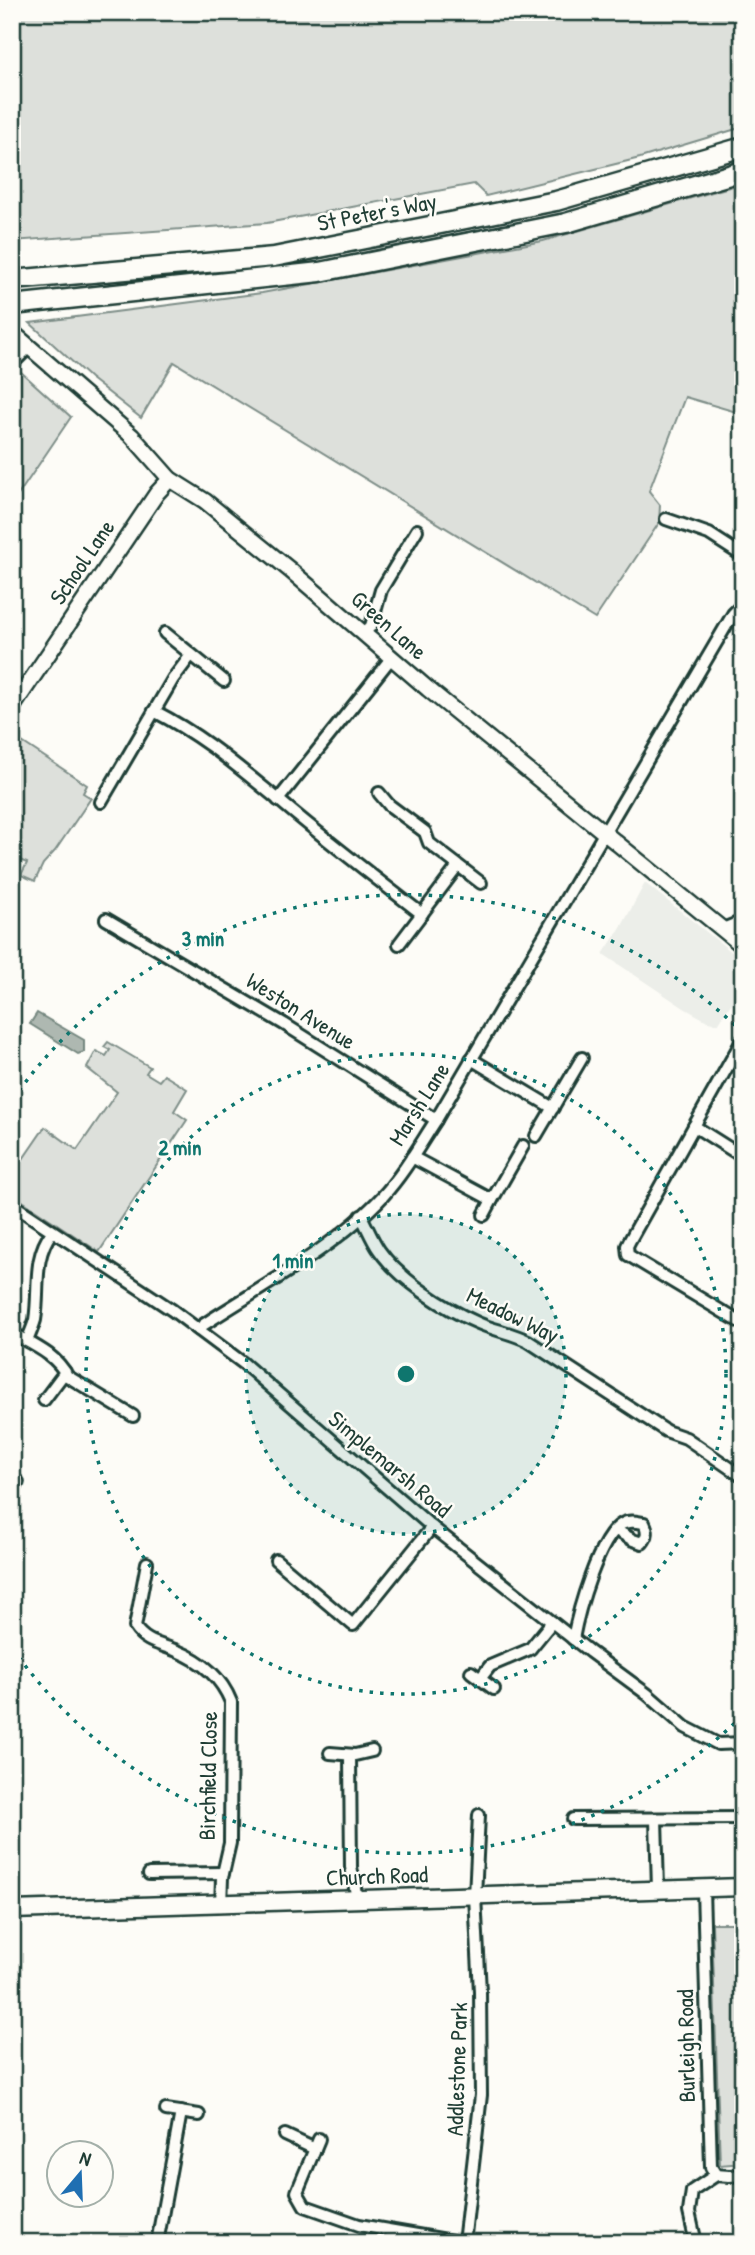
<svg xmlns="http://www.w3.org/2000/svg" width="755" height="2255" font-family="'Patrick Hand',sans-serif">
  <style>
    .built { fill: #eceee9 }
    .green { fill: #dde0db; stroke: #7e8e88; stroke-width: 2 }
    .water { fill: #aeb8b1; stroke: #75877f; stroke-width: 2 }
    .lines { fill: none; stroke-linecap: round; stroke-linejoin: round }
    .minor-casing { stroke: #1f3d34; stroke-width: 16 }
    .tertiary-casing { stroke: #1f3d34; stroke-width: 19 }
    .secondary-casing { stroke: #1f3d34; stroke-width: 21 }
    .primary-casing { stroke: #1f3d34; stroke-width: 23 }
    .minor { stroke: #fdfcf7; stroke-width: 10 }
    .tertiary { stroke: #fdfcf7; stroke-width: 14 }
    .secondary { stroke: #fdfcf7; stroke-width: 16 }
    .primary { stroke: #fdfcf7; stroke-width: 18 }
    .ring { fill: none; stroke: #0f766e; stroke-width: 3.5; stroke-dasharray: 3.5 7 }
    .labels { text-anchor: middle; stroke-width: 5; stroke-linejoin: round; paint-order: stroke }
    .street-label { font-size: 23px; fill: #1f3d34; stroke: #fdfcf7 }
    .centre { fill: #0f766e; stroke: #fdfcf7; stroke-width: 3.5 }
    .ring-label { font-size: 21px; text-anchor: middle; font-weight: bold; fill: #0f766e; stroke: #fdfcf7; stroke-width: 5; stroke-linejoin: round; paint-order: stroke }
  </style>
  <rect width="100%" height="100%" fill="#fdfcf7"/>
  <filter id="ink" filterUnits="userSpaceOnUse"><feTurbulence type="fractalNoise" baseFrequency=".0143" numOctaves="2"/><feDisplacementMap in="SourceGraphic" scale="14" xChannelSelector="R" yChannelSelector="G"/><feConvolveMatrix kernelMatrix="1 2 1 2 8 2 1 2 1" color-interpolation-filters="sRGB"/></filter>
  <g filter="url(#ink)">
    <path class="built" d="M645,883L743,961V1005L733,1001L718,1024L709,1022L684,1008L603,954L623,924Z"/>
    <g class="green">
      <path d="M12,12H743V127L640,158L486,196L474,184L267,223L12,241Z"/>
      <path d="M743,183V414L685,397L649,491L660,505L659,523L595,619L174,362L141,418L90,378L30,323L262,293L543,241Z"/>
      <path d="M21,372L71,417L12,504V385Z"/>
      <path d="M16,738L87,785L83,793L91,798L55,851L43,864L35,881L21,875L27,863L12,857L14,852L12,850V744Z"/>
      <path d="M108,1042L150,1067L146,1073L159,1081L164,1075L187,1089L174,1111L187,1120L99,1252L12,1194V1175L45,1127L77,1150L117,1092L87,1068L96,1051L106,1056L110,1050L104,1047Z"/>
      <path d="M743,1923V2163L720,2165L712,1923Z"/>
    </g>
    <path class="water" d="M37,1013L84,1040V1052L78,1054L30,1024Z"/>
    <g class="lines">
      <defs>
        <g id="minor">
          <path d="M12,364L29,347"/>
          <path d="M666,519L709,534L743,556"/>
          <path d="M165,633L224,681"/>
          <path d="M364,633L371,626L381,590L417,530"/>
          <path d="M154,711C203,736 238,767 280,801C326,840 374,877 422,914"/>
          <path d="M379,793L389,805L425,832L429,843L481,883"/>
          <path d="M278,800L392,657"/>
          <path d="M101,802L173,679L191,655"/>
          <path d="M106,919L284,1024L436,1120"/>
          <path d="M723,929L743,921"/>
          <path d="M399,944L458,866"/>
          <path d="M743,1039L630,1240L627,1246L628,1255L743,1324"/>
          <path d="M471,1059L553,1108"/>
          <path d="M694,1126L743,1157"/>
          <path d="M536,1136L582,1058"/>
          <path d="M412,1157L492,1200L523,1146"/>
          <path d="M12,1204L172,1310L243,1363L432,1527L590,1652L647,1694L685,1727L718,1744L743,1743"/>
          <path d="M484,1215L492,1200"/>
          <path d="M361,1216C367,1227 372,1240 379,1250C399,1279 445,1309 478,1323C494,1330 512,1333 528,1341L666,1431L686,1438L743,1477"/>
          <path d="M199,1330L203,1325C261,1287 336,1247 383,1196C404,1173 419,1146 436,1120L733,614L743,604"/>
          <path d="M12,1333C33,1345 56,1354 67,1376L133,1416"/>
          <path d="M27,1341C30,1334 33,1327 35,1320C40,1289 32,1258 52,1232"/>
          <path d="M44,1400L65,1372"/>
          <path d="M12,1495L18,1482"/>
          <path d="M276,1560L353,1625L432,1527"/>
          <path d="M147,1563L135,1627C145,1643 161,1644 177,1651C202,1661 221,1677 231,1702L230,1843L222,1878L221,1905"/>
          <path d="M573,1639C578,1612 598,1538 622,1524C629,1520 637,1522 644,1523C648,1531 648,1536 642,1543L633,1540L616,1530"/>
          <path d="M471,1672L494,1689"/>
          <path d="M480,1679L490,1666L530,1649L552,1622"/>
          <path d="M330,1753L355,1755L372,1751"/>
          <path d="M350,1755L351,1867L357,1899"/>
          <path d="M573,1819L743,1818"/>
          <path d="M656,1819L658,1889"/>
          <path d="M149,1874L223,1873"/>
          <path d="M703,1889L711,2167L716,2175L729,2176L743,2175"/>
          <path d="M166,2110L199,2115"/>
          <path d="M285,2135L315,2149"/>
          <path d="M319,2139L297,2192L305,2206L359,2225L464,2243"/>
          <path d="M157,2243L181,2112"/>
          <path d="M464,2243L481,2095L480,1992L475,1896L479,1815"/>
          <path d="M696,2243L689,2212L692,2191L716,2175"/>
        </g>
        <g id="tertiary">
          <path d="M12,332L132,436L170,479L205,501L290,570L428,689L743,946"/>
          <path d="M12,708L157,493L170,479"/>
        </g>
        <path id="secondary" d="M12,1910L743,1887"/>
        <g id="primary">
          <path d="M12,280L274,257L556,201L743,147"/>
          <path d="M12,305L320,272L566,223L743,171"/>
        </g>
      </defs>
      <use href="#minor" class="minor-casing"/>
      <use href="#tertiary" class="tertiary-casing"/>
      <use href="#secondary" class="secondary-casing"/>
      <use href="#primary" class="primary-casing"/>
      <use href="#minor" class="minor"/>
      <use href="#tertiary" class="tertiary"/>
      <use href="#secondary" class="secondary"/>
      <use href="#primary" class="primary"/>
    </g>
  </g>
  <circle cx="406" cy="1374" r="160" fill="#0f766e" fill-opacity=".12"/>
  <g class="ring">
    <circle cx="406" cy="1374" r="160"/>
    <circle cx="406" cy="1374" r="320"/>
    <path d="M742 1716A480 480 0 0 1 13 1649M13 1099A480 480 0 0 1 742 1032"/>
  </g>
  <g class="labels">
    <g class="street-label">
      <text transform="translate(377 212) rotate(-11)" y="8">St Peter's Way</text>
      <text transform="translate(82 562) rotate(-56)" y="8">School Lane</text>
      <text transform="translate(389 625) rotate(41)" y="8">Green Lane</text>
      <text transform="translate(301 1011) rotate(32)" y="8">Weston Avenue</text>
      <text transform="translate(419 1104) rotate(-58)" y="8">Marsh Lane</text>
      <text transform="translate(513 1315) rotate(26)" y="8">Meadow Way</text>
      <text transform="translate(390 1464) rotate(40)" y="8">Simplemarsh Road</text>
      <text transform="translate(208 1776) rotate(-89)" y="8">Birchfield Close</text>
      <text transform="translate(377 1876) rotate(-2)" y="8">Church Road</text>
      <text transform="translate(686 2046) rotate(-91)" y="8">Burleigh Road</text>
      <text transform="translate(457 2069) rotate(-88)" y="8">Addlestone Park</text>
    </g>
  </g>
  <circle cx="406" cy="1374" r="10" class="centre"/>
  <g class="ring-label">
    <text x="203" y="946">3 min</text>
    <text x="180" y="1155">2 min</text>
    <text x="293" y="1268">1 min</text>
  </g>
  <rect width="755" height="2255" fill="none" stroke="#fdfcf7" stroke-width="42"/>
  <rect x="21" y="21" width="713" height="2213" fill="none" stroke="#1f3d34" stroke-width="2.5" filter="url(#ink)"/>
  <g transform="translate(80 2174) rotate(19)"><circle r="33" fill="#fdfcf7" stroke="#a4b0a9" stroke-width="2"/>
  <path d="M0-5L12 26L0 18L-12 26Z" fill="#1f6fb2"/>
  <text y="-10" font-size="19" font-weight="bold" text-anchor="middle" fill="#1f3d34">N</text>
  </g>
</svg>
